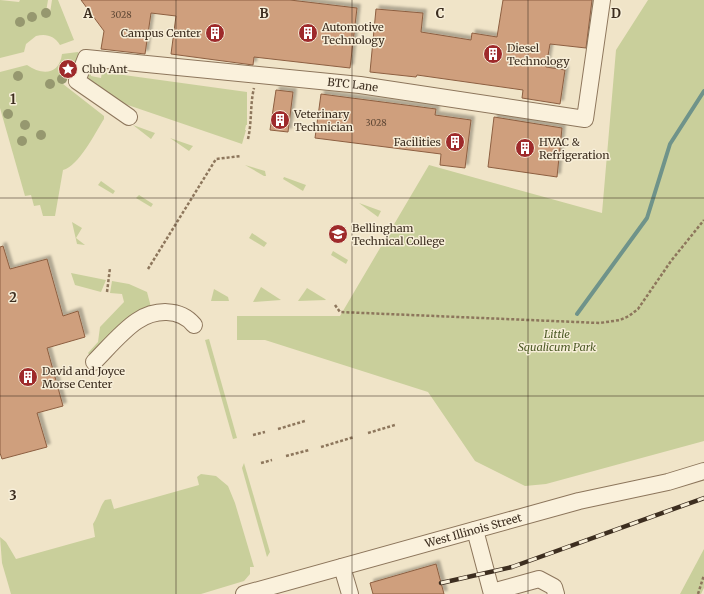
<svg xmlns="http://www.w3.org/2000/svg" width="704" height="594" font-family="Merriweather,serif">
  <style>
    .green { fill: #c9cf9b }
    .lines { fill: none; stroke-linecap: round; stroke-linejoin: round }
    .stream { stroke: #6f938a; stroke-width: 4 }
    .building { fill: #cf9f7d; stroke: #8d5f41; filter: url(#shadow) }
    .minor-casing { stroke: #8d765c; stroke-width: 18 }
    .path { stroke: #8d765c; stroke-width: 2.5; stroke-dasharray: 3 2; stroke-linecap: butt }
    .minor { stroke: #faf1dc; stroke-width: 16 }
    .rail-casing { stroke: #3d2e20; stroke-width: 4.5 }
    .rail { stroke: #f7eed8; stroke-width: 3; stroke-dasharray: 9; stroke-linecap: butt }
    .tree { fill: #96986f }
    .grid { fill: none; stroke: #3d2e20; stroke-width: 1; stroke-opacity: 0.55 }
    .labels { text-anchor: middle; stroke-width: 3; stroke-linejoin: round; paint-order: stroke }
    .number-label { font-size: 9px; fill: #624a37 }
    .poi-label { font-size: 11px; fill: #3d2e20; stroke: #f7eed8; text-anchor: start }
    .street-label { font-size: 11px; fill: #3d2e20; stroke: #f7eed8 }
    .park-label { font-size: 11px; font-style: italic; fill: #4d5a26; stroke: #f7eed8 }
    .grid-label { font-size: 13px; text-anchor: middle; font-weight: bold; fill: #3d2e20; stroke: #f7eed8; stroke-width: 3; stroke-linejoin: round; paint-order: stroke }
  </style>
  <defs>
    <filter id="shadow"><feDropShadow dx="3.5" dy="-3.5" stdDeviation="1" flood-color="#0004"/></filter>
  </defs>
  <rect width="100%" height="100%" fill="#f0e4c8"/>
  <g class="green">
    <path d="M0,0L19,2L20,0H48L46,12L50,13L52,0H58L74,40L60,45C55,36 46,33 36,36L26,44L24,52L0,58Z"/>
    <path d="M648,0H704V441L546,484L525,486L475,461L428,392L265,340H237V316H340L429,165L602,213L616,50Z"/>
    <path d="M78,52C80,64 71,77 63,84L104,116V119C95,133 79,166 63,170L55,216H43L40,205L34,206L31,195L25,196L0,108V72L27,65C41,75 59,76 62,54Z"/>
    <path d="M91,71V76L101,78L102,72L247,92V125H246L245,130H246L242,144L122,103L85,82L86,72Z"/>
    <path d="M133,125L155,133L151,139Z"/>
    <path d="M170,138L193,146L189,151Z"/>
    <path d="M245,165L265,171L266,176H264Z"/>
    <path d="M284,177L306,185L303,191L283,179Z"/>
    <path d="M101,181L115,191L113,194L98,185Z"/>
    <path d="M139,195L153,204L151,207L136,198Z"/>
    <path d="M359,203L381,211L378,217Z"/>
    <path d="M72,222L82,228L76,238L85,245L77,244Z"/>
    <path d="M252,233L267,243L264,247L249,238Z"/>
    <path d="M333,251L348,260L346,264L331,255Z"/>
    <path d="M71,273L106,280L101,292L75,285Z"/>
    <path d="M112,281L129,284L147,292L151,307L90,356L88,353L98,342L100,327L124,302L122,294L110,293Z"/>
    <path d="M261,287L281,300L253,302Z"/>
    <path d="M307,288L325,299L326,300L298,301Z"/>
    <path d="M214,289L228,297L229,301H211Z"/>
    <path d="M209,339L237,438L233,439L205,340Z"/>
    <path d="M244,463L270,552L267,557L242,468Z"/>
    <path d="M201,474L216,476L228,486L235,503L254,567H250V574L244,581L201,594H11L2,563L0,537L6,542L16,559L95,537L93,524C98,517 100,506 105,500L111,499L114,509L199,485L197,477Z"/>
    <path d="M704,549V588L701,594H680Z"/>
  </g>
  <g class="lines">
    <path class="stream" d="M577,314L647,218L670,144L704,91"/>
  </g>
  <g class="building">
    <path d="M81,0H290L357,8L350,68L254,57L253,65L171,54L176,16L151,13L145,54L101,49L104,31Z"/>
    <path d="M503,0H592L586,48L550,44L546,67L565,70L560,104L522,98L523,90L417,75L416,77L370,72L376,9L423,13L421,32L471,40L472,33L497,37Z"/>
    <path d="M276,90L293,92L288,132L270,130Z"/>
    <path d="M321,94L436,109L435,115L471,120L465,168L440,165L441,154L315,138Z"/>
    <path d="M494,117L562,128L557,177L488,167Z"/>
    <path d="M3,246L10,269L47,259L63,316L78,311L85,337L47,348L63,406L37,413L47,447L2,459L0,453V247Z"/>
    <path d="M436,564L444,594H373L370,583Z"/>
  </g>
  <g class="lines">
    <defs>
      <g id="minor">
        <path id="s1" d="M129,117L77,81L86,58L360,85L585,119L602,0"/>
        <path d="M94,362C106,350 123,330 137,321C155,309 180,308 194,325"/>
        <path d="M475,530L492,594"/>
        <path d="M342,567L350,594"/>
        <path d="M492,592L539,579L554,587L556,594"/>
        <path id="s2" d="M244,594L579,501L668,482L704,471"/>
      </g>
    </defs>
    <use href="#minor" class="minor-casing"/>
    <g class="path">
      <path d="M248,139C252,122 250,104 254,88"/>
      <path d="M148,269L216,159L241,156"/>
      <path d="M107,292L110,268"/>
      <path d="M335,305L340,312L600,323L620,320L629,316L638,309L671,261L704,220"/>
      <path d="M278,429L305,421"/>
      <path d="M368,433L395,425"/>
      <path d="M253,435L265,432"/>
      <path d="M321,447L354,437"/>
      <path d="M286,456L309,450"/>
      <path d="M261,463L272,460"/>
      <path d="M698,594L704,575"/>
    </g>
    <use href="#minor" class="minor"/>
    <defs>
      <path id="rail" d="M441,583L512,567L704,498"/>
    </defs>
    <use href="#rail" class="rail-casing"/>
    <use href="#rail" class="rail"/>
  </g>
  <g class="tree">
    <circle cx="46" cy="13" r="5"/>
    <circle cx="32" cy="17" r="5"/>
    <circle cx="20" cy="22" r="5"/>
    <circle cx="70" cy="70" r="5"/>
    <circle cx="18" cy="76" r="5"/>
    <circle cx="62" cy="79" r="5"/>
    <circle cx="50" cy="84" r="5"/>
    <circle cx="8" cy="114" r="5"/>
    <circle cx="25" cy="125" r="5"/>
    <circle cx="41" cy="135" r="5"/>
    <circle cx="22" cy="141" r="5"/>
  </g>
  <path class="grid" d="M176,0V594M352,0V594M528,0V594M0,198H704M0,396H704"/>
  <defs>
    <symbol id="building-disc" viewBox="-11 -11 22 22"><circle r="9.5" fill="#9e2a2b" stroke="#f7eed8"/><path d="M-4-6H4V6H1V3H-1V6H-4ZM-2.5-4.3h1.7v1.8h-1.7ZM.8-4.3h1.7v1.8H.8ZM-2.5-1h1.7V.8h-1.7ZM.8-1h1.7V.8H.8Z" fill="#fff"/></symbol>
    <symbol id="sight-disc" viewBox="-11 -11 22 22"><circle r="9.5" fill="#9e2a2b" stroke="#f7eed8"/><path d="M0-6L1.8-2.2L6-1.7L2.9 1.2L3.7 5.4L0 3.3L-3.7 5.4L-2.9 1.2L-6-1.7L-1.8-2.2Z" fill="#fff"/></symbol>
    <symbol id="university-disc" viewBox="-11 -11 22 22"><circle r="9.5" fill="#9e2a2b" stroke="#f7eed8"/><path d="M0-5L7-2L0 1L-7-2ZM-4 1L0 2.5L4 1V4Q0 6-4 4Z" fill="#fff"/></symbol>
  </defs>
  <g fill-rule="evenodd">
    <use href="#building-disc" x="204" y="22" width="22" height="22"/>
    <use href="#building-disc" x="297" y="22" width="22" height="22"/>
    <use href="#building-disc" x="482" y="43" width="22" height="22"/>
    <use href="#sight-disc" x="57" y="58" width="22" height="22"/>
    <use href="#building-disc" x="269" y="109" width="22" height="22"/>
    <use href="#building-disc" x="444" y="131" width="22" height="22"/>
    <use href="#building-disc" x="514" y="137" width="22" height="22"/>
    <use href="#university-disc" x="327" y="223" width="22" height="22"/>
    <use href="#building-disc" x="17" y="366" width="22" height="22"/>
  </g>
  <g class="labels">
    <g class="number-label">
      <text x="121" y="18">3028</text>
      <text x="376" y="126">3028</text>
    </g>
    <g class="poi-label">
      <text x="322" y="31">Automotive<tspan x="322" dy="13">Technology</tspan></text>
      <text x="201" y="37" text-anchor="end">Campus Center</text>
      <text x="507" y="52">Diesel<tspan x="507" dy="13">Technology</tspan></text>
      <text x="82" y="73">Club Ant</text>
      <text x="294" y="118">Veterinary<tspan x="294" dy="13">Technician</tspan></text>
      <text x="441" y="146" text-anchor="end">Facilities</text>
      <text x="539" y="146">HVAC &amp;<tspan x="539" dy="13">Refrigeration</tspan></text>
      <text x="352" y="232">Bellingham<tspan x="352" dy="13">Technical College</tspan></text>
      <text x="42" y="375">David and Joyce<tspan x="42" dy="13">Morse Center</tspan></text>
    </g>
    <g class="street-label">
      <text dy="4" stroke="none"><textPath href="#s1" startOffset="356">BTC Lane</textPath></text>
      <text dy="4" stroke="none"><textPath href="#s2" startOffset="238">West Illinois Street</textPath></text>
    </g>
    <g class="park-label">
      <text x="557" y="338">Little<tspan x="557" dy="13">Squalicum Park</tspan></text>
    </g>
  </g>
  <g class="grid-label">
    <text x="88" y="18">A</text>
    <text x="264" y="18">B</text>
    <text x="440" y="18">C</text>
    <text x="616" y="18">D</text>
    <text x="13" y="104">1</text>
    <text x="13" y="302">2</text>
    <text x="13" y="500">3</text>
  </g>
</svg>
